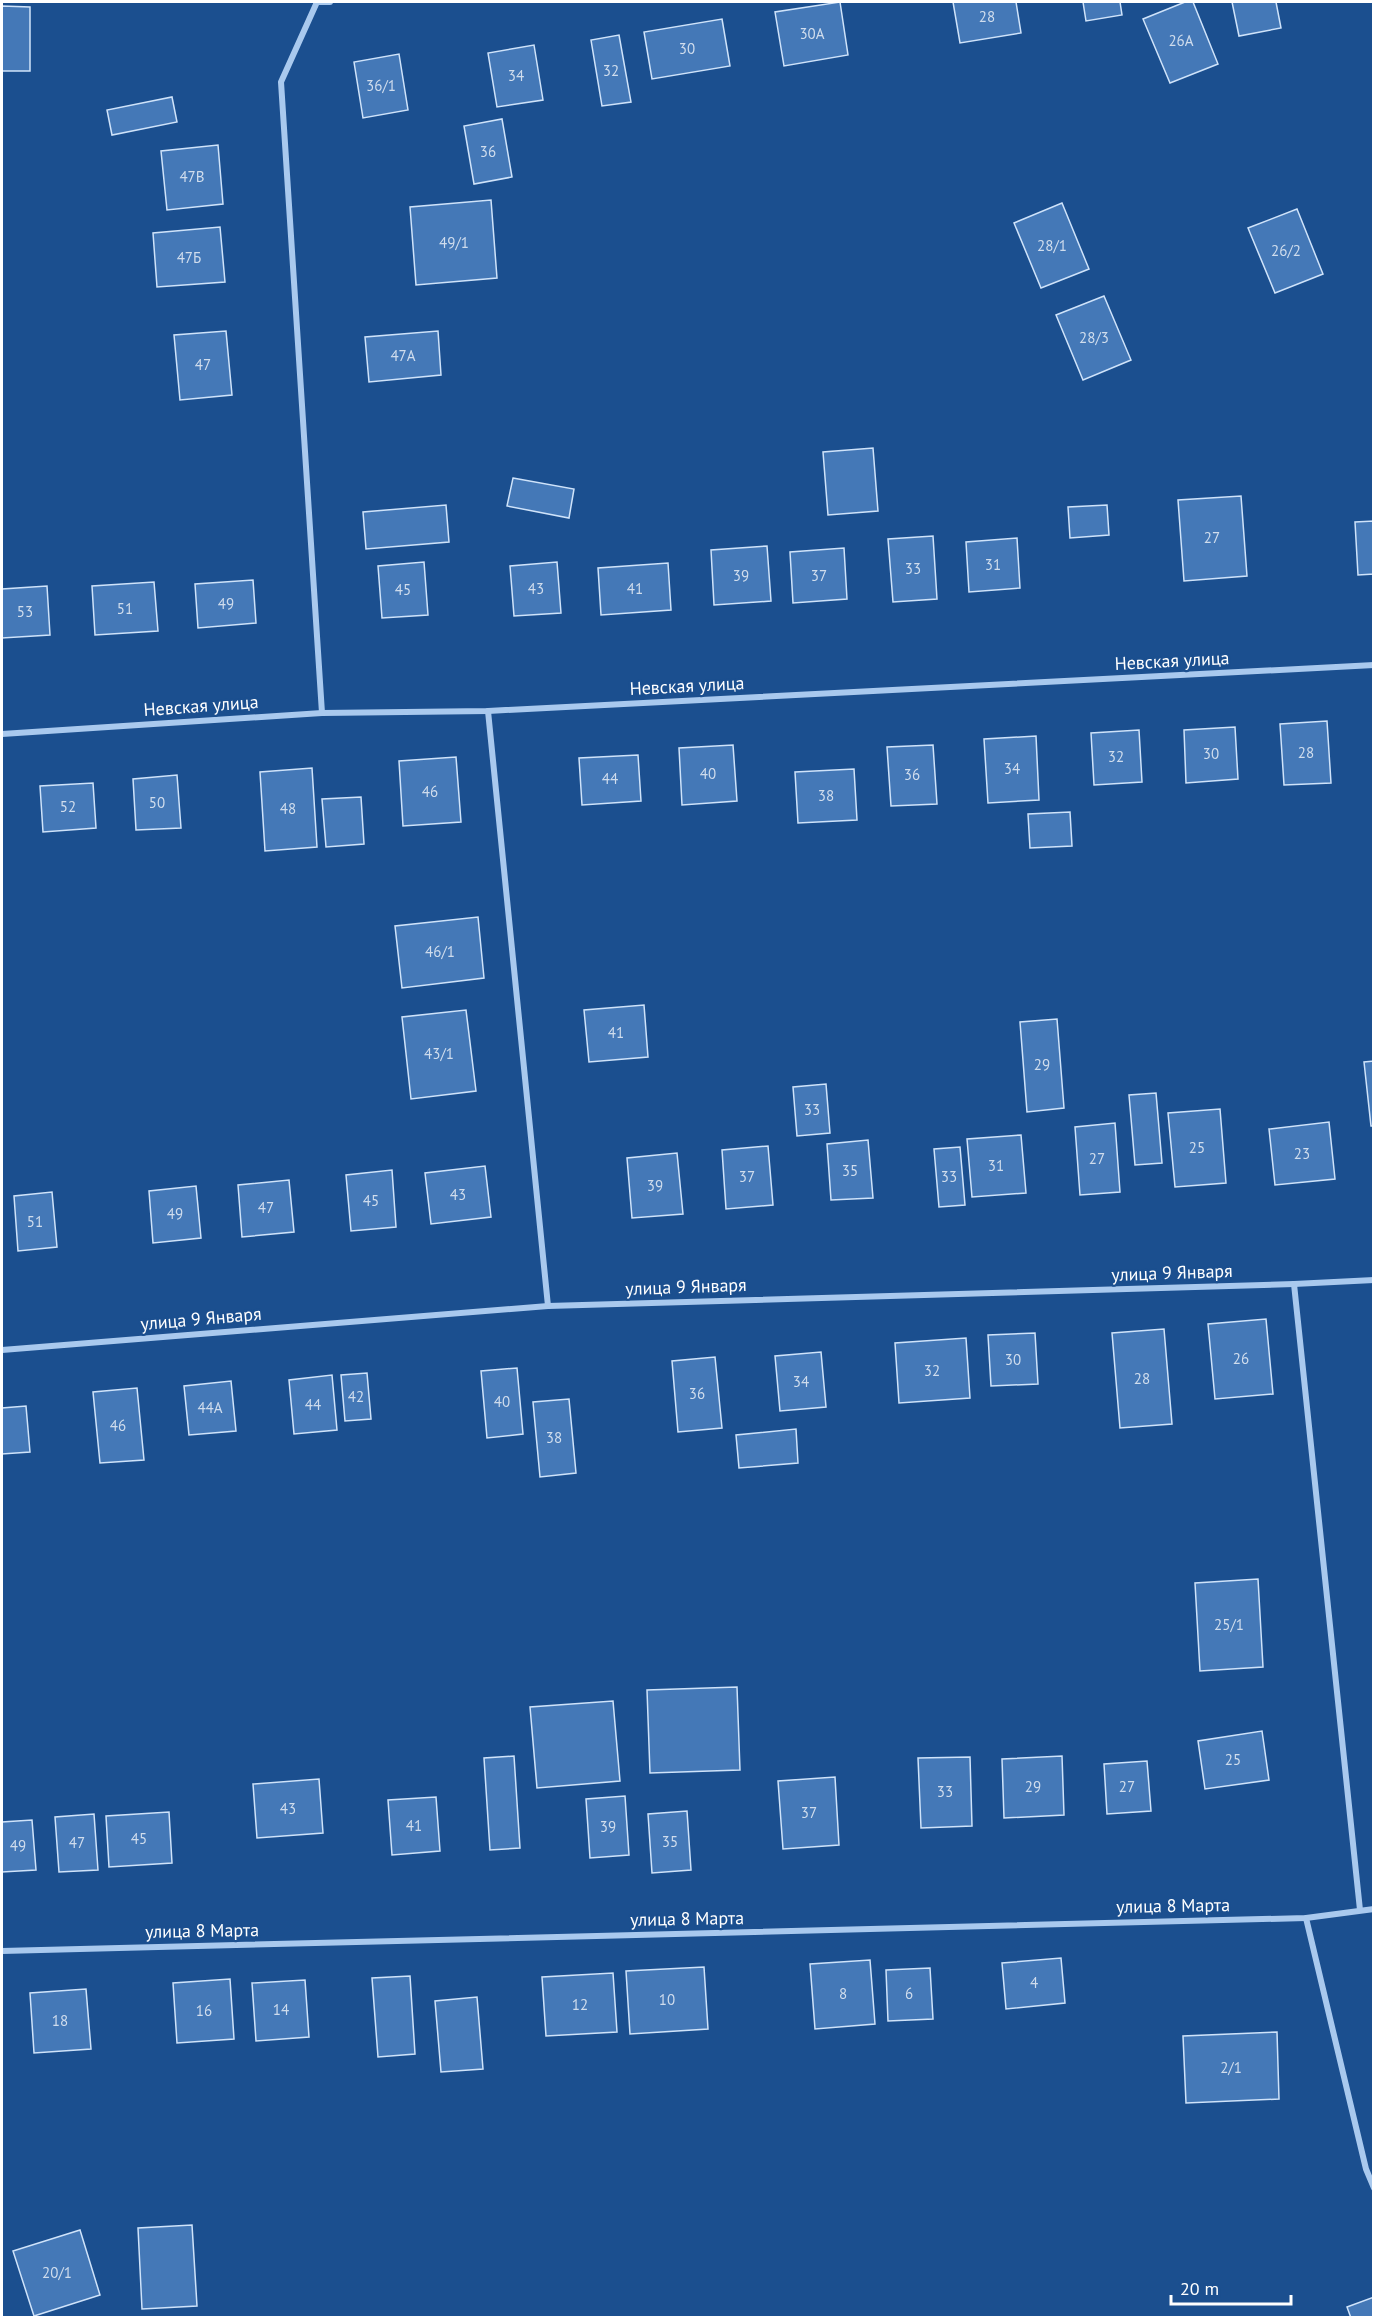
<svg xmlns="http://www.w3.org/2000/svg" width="1375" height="2319" font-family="'PT Sans',sans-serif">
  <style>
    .building { fill: #4478b7; stroke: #cfe3fa; stroke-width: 1.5 }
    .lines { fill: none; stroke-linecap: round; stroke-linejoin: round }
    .street { stroke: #a9c9ee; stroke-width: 6 }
    .labels { text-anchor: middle; stroke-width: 4.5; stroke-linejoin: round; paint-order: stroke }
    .number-label { font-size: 15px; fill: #d0dded }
    .street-label { font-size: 18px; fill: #fff; stroke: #1b4f8f }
  </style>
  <rect width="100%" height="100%" fill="#1b4f8f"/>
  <g class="building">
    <path d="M840,2L848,55L784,66L775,12Z"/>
    <path d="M953,2H1016L1021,33L960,43Z"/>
    <path d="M1083,2H1120L1122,15L1086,21Z"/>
    <path d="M1185,2H1193L1218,64L1170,83L1143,19Z"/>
    <path d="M1232,2H1276L1281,28L1239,36Z"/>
    <path d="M2,6L30,7V71H2Z"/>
    <path d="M722,19L730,66L652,79L644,32Z"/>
    <path d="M619,35L631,102L602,106L591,40Z"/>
    <path d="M534,45L543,100L497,107L488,53Z"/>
    <path d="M399,54L408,110L363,118L354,62Z"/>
    <path d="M172,97L177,122L112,135L107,110Z"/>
    <path d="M502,119L512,177L474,184L464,126Z"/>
    <path d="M218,145L223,204L167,210L161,151Z"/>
    <path d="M491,200L497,278L416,285L410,207Z"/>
    <path d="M1062,203L1089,269L1041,288L1014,223Z"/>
    <path d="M1297,209L1323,274L1275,293L1248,228Z"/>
    <path d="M220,227L225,282L157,287L153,233Z"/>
    <path d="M1104,296L1131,360L1083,380L1056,315Z"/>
    <path d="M226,331L232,395L180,400L174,335Z"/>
    <path d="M438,331L441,375L369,382L365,337Z"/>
    <path d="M873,448L878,511L828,515L823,452Z"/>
    <path d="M513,478L574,489L569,518L507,506Z"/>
    <path d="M1241,496L1247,576L1184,581L1178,500Z"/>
    <path d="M446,505L449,542L366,549L363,512Z"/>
    <path d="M1107,505L1109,535L1070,538L1068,507Z"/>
    <path d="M1374,521V574L1358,575L1355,522Z"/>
    <path d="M933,536L937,599L893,602L888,539Z"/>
    <path d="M1017,538L1020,588L969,592L966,542Z"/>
    <path d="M767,546L771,601L714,605L711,550Z"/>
    <path d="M844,548L847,599L793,603L790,552Z"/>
    <path d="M424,562L428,615L382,618L378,566Z"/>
    <path d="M557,562L561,613L514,616L510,566Z"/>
    <path d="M668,563L671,610L601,615L598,568Z"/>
    <path d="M253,580L256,623L198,628L195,584Z"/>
    <path d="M154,582L158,631L95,635L92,586Z"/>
    <path d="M47,586L50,635L2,638V589Z"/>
    <path d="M1327,721L1331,783L1284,785L1280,724Z"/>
    <path d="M1235,727L1238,779L1186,783L1184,730Z"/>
    <path d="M1139,730L1142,782L1094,785L1091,733Z"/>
    <path d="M1036,736L1039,800L988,803L984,739Z"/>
    <path d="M733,745L737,801L682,805L679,748Z"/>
    <path d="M933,745L937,804L891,806L887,747Z"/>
    <path d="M638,755L641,801L582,805L579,758Z"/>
    <path d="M456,757L461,822L403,826L399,761Z"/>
    <path d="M312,768L317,847L265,851L260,772Z"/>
    <path d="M854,769L857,820L798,823L795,772Z"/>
    <path d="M177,775L181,828L136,830L133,779Z"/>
    <path d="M93,783L96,828L43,832L40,786Z"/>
    <path d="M361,797L364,844L326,847L322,799Z"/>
    <path d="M1070,812L1072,846L1030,848L1028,814Z"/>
    <path d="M478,917L484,978L402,988L395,926Z"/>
    <path d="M644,1005L648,1057L589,1062L584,1010Z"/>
    <path d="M466,1010L476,1091L411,1099L402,1017Z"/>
    <path d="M1057,1019L1064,1108L1027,1112L1020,1022Z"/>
    <path d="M1374,1061V1126H1371L1364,1062Z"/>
    <path d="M826,1084L830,1133L797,1136L793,1087Z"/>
    <path d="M1156,1093L1162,1163L1135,1165L1129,1095Z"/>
    <path d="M1220,1109L1226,1183L1175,1187L1168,1113Z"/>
    <path d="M1329,1122L1335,1179L1275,1185L1269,1129Z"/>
    <path d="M1115,1123L1120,1192L1080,1195L1075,1127Z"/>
    <path d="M1021,1135L1026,1193L972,1197L967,1139Z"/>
    <path d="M868,1140L873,1198L831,1200L827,1144Z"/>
    <path d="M768,1146L773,1205L726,1209L722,1150Z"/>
    <path d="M960,1147L965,1205L939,1207L934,1149Z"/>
    <path d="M677,1153L683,1214L632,1218L627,1158Z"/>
    <path d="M485,1166L491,1217L431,1224L425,1173Z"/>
    <path d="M392,1170L396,1227L351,1231L346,1175Z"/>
    <path d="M289,1180L294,1232L242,1237L238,1185Z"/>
    <path d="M196,1186L201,1238L153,1243L149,1191Z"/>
    <path d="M52,1192L57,1247L18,1251L14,1196Z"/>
    <path d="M1266,1319L1273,1394L1215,1399L1208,1324Z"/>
    <path d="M1164,1329L1172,1424L1120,1428L1112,1333Z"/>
    <path d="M1035,1333L1038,1384L991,1386L988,1335Z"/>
    <path d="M966,1338L970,1398L899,1403L895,1343Z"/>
    <path d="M821,1352L826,1407L780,1411L775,1356Z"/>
    <path d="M715,1357L722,1428L678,1432L672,1361Z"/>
    <path d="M517,1368L523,1434L487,1438L481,1371Z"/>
    <path d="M367,1373L371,1419L345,1421L341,1375Z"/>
    <path d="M332,1375L337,1430L294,1434L289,1380Z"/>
    <path d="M231,1381L236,1431L189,1435L184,1386Z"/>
    <path d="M137,1388L144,1460L100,1463L93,1392Z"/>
    <path d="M569,1399L576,1473L540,1477L533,1402Z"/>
    <path d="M26,1406L30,1452L2,1454V1408Z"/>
    <path d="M796,1429L798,1463L739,1468L736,1435Z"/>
    <path d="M1258,1579L1263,1667L1200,1671L1195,1583Z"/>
    <path d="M737,1687L740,1770L650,1773L647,1690Z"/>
    <path d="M613,1701L620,1781L537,1788L530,1707Z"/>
    <path d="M1262,1731L1269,1780L1205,1789L1198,1741Z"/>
    <path d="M514,1756L520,1848L490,1850L484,1758Z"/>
    <path d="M1062,1756L1064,1815L1004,1818L1002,1759Z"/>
    <path d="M970,1757L972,1826L921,1828L918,1758Z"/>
    <path d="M1147,1761L1151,1811L1107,1814L1104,1764Z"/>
    <path d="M835,1777L839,1845L783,1849L778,1781Z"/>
    <path d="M319,1779L323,1833L257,1838L253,1784Z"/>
    <path d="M625,1796L629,1855L590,1858L586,1799Z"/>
    <path d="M436,1797L440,1851L392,1855L388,1800Z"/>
    <path d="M687,1811L691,1870L652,1873L648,1814Z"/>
    <path d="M169,1812L172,1863L109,1867L106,1816Z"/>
    <path d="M94,1814L98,1870L59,1872L55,1817Z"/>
    <path d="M32,1820L36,1870L2,1872V1822Z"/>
    <path d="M1061,1958L1065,2003L1006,2009L1002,1963Z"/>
    <path d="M870,1960L875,2024L815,2029L810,1964Z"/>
    <path d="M704,1967L708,2029L630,2034L626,1971Z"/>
    <path d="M930,1968L933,2019L888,2021L886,1970Z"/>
    <path d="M613,1973L617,2032L546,2036L542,1977Z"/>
    <path d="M410,1976L415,2054L378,2057L372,1978Z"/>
    <path d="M230,1979L234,2039L177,2043L173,1983Z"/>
    <path d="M305,1980L309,2037L256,2041L252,1983Z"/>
    <path d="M86,1989L91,2049L34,2053L30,1993Z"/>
    <path d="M477,1997L483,2069L441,2072L435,2001Z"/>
    <path d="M1277,2032L1279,2099L1186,2103L1183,2036Z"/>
    <path d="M192,2225L197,2306L142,2309L138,2228Z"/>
    <path d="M80,2230L100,2295L34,2316L13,2251Z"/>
    <path d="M1374,2297V2318H1351L1347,2307Z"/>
  </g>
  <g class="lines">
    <g class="street">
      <path d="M316,2H330"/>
      <path d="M317,2L281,82L322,713"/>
      <path d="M488,711L548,1306"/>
      <path d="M2,734L322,713L488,711L1374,665"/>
      <path d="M1294,1284L1360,1910"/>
      <path d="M2,1350L548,1306L1294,1284L1374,1280"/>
      <path d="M1306,1918L1366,2169L1374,2188"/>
      <path d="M2,1951L1306,1918L1374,1909"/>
    </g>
  </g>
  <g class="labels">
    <g class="number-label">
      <text x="987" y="22">28</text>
      <text x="812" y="39">30А</text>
      <text x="1181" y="46">26А</text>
      <text x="687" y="54">30</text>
      <text x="611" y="76">32</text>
      <text x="516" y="81">34</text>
      <text x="381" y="91">36/1</text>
      <text x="488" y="157">36</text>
      <text x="192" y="182">47В</text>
      <text x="454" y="248">49/1</text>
      <text x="1052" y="251">28/1</text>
      <text x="1286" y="256">26/2</text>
      <text x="189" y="263">47Б</text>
      <text x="1094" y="343">28/3</text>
      <text x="403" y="361">47А</text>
      <text x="203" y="370">47</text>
      <text x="1212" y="543">27</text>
      <text x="993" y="570">31</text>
      <text x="913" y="574">33</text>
      <text x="741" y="581">39</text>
      <text x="819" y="581">37</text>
      <text x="536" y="594">43</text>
      <text x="635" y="594">41</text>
      <text x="403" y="595">45</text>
      <text x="226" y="609">49</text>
      <text x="125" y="614">51</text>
      <text x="25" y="617">53</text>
      <text x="1306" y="758">28</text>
      <text x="1211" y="759">30</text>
      <text x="1116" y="762">32</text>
      <text x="1012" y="774">34</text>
      <text x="708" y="779">40</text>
      <text x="912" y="780">36</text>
      <text x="610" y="784">44</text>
      <text x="430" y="797">46</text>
      <text x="826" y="801">38</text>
      <text x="157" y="808">50</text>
      <text x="68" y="812">52</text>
      <text x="288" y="814">48</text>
      <text x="440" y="957">46/1</text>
      <text x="616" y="1038">41</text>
      <text x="439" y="1059">43/1</text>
      <text x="1042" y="1070">29</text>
      <text x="812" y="1115">33</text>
      <text x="1197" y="1153">25</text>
      <text x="1302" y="1159">23</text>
      <text x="1097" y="1164">27</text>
      <text x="996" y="1171">31</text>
      <text x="850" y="1176">35</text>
      <text x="747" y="1182">37</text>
      <text x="949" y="1182">33</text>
      <text x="655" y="1191">39</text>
      <text x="458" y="1200">43</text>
      <text x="371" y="1206">45</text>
      <text x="266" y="1213">47</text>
      <text x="175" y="1219">49</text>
      <text x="35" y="1227">51</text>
      <text x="1241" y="1364">26</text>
      <text x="1013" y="1365">30</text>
      <text x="932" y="1376">32</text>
      <text x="1142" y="1384">28</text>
      <text x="801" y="1387">34</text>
      <text x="697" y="1399">36</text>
      <text x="356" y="1402">42</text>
      <text x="502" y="1407">40</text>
      <text x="313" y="1410">44</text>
      <text x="210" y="1413">44А</text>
      <text x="118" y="1431">46</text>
      <text x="554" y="1443">38</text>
      <text x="1229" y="1630">25/1</text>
      <text x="1233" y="1765">25</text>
      <text x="1033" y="1792">29</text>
      <text x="1127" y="1792">27</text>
      <text x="945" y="1797">33</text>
      <text x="288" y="1814">43</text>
      <text x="809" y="1818">37</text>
      <text x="414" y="1831">41</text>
      <text x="608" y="1832">39</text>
      <text x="139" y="1844">45</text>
      <text x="670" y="1847">35</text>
      <text x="77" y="1848">47</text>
      <text x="18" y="1851">49</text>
      <text x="1034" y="1988">4</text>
      <text x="843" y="1999">8</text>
      <text x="909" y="1999">6</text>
      <text x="667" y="2005">10</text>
      <text x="580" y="2010">12</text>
      <text x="281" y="2015">14</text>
      <text x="204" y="2016">16</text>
      <text x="60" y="2026">18</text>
      <text x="1231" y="2073">2/1</text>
      <text x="57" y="2278">20/1</text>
    </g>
    <g class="street-label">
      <text transform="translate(1172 661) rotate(-3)" y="6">Невская улица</text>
      <text transform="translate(687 686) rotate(-3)" y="6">Невская улица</text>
      <text transform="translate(201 706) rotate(-4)" y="6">Невская улица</text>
      <text transform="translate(1172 1273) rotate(-2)" y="6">улица 9 Января</text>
      <text transform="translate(686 1287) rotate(-2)" y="6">улица 9 Января</text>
      <text transform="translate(201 1319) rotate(-5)" y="6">улица 9 Января</text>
      <text transform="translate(1173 1906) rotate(-1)" y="6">улица 8 Марта</text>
      <text transform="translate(687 1919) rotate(-1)" y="6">улица 8 Марта</text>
      <text transform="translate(202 1931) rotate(-1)" y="6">улица 8 Марта</text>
    </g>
  </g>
  <rect width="1375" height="2319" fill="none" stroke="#ffffff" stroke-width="6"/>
  <path d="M1171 2295v9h120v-9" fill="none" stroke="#ffffff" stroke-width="3"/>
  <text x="1180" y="2295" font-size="18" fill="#ffffff" stroke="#1b4f8f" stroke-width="4.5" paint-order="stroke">20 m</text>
</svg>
